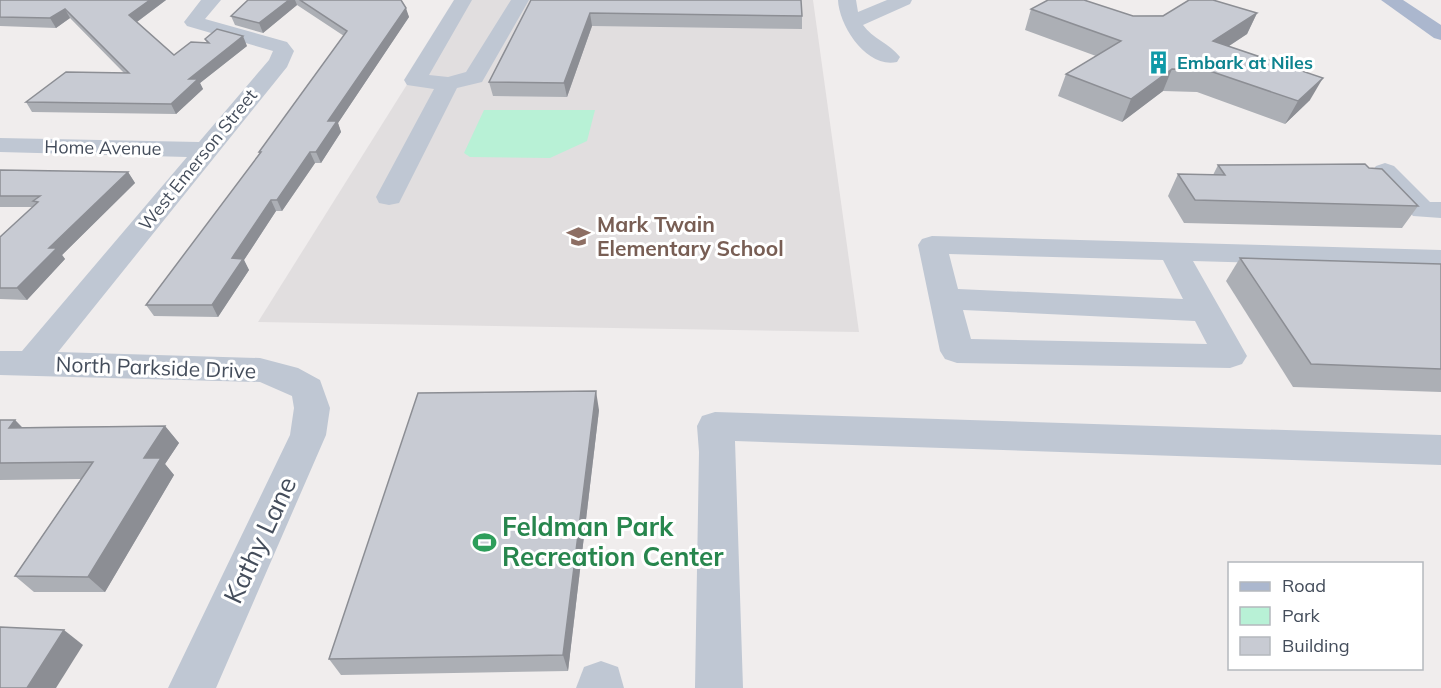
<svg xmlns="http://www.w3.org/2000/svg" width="1441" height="688" font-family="Mulish,sans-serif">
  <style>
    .education { fill: #e1dedf }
    .green { fill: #b8f1d6 }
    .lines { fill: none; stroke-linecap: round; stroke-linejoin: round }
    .minor { fill: #bfc7d3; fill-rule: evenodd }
    .major { fill: #abb7ce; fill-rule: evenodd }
    .wall { fill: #acafb5 }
    .shaded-wall { fill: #8c8e94 }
    .building { fill: #c8cbd3; stroke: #8c8e94; stroke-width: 1.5 }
    .labels { text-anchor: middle; stroke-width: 6; stroke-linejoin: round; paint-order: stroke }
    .far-culture-label { font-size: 18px; font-weight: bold; fill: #0d838f; stroke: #fff; text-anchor: start }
    .far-street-label { font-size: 18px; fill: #444d5b; stroke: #fff }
    .education-label { font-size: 21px; font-weight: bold; fill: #785e54; stroke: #fff; text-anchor: start }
    .street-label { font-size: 21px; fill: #444d5b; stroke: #fff }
    .near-leisure-label { font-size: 26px; font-weight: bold; fill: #27864d; stroke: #fff; text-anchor: start }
    .near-street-label { font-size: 26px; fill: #444d5b; stroke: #fff }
  </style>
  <rect width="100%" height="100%" fill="#f0eded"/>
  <path class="education" d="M460,0H813L859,332L258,322Z"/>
  <path class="green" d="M484,110H595L587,141L550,158L470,157L464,153Z"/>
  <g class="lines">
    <g class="minor">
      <path d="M201,0H221L205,19L287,42L294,51L287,67L58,352L260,358L298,368L320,380L330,408L326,435L216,688H168L290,435L294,408L292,396L260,382L0,375V351H22L187,157L0,152V138L199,142L269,60L273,51L187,26L184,22Z"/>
      <path d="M454,0H472L429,75L448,77L466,72L511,0H529L482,82L457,88L399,203L389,205L379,203L376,197L434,89L407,85L404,80Z"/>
      <path d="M838,0H856L858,12L887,0H912L910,4L863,25C872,38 890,44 900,57L897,62C867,69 839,26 838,0Z"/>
      <path d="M1385,163L1394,166L1430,202H1441V218L1413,216L1372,171L1376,166Z"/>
      <path d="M932,236L1441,250V268L1193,261L1247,356L1242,364L1230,368L957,363L945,359L940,351L918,245L922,239ZM949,254L1163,260L1183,299L958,289ZM963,310L1195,321L1207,344L971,339Z"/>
      <path d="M715,412L1441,435V465L735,441L743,688H695L699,452L697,426L702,416Z"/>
      <path d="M601,661L618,667L624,688H576L584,667Z"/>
    </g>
    <path class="major" d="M1381,0H1403L1441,25V40L1434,38Z"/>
  </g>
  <g class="wall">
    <path d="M0,0H166L137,22L174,55L207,43L205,39L247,46L200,83L203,89L176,114L32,112L26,102L124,73L70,18L56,28L0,26Z"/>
    <path d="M248,0H401L409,17L338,123L341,132L321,163H315L282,211H276L244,260L249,270L218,317L154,316L146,305L260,154L259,152L344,36L297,5L263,33L235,25L231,16Z"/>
    <path d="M531,0L802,16V29L592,26L567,97L493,96L489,82Z"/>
    <path d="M1031,9L1133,16L1257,13L1247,34L1229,46L1310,100L1285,124L1197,92L1163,91L1122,122L1058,96L1066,74L1096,56L1025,30Z"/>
    <path d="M1218,165L1369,168L1418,206L1402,228L1184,223L1168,196L1178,174L1213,175Z"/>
    <path d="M0,170L128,172L135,183L62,255L65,259L27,300L0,299V237L33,207H0Z"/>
    <path d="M1240,258L1441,264V392L1293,387L1226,281Z"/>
    <path d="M599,410L568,671L341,675L329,659Z"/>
    <path d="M0,420H15L22,427L165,426L179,443L165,464L174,475L105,592H34L15,576L81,479L0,480Z"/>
  </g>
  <g class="shaded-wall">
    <path d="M150,0H166L134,24L129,15Z"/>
    <path d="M289,0H295L297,5L263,33L259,23Z"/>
    <path d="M406,8L409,17L338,123L341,132L321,163L316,152L328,121Z"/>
    <path d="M65,9L70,18L56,28L50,18Z"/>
    <path d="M590,13L592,26L567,97L564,83Z"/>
    <path d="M1257,13L1247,34L1203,63L1213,41Z"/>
    <path d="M243,36L247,46L200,83L203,89L176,114L171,104L189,79Z"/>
    <path d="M1172,69L1163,91L1122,122L1131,99Z"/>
    <path d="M1323,78L1310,100L1285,124L1298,101Z"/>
    <path d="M310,152L315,163L282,211L277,200Z"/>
    <path d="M128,172L135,183L62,255L65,259L27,300L17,288L49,248Z"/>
    <path d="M271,200L276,211L244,260L249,270L218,317L212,305L232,258Z"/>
    <path d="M596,391L599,410L568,671L563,655Z"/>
    <path d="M15,420L31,437L9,428Z"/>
    <path d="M165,426L179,443L165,464L174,475L105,592L88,577L144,458Z"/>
    <path d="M64,630L83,645L56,688H27Z"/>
  </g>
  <g class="building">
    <path d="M0,0H150L129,15L174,55L191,42L209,43L205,39L217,29L243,36L189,79H198L171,104L26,102L66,72L129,73L65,9L50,18L0,17Z"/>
    <path d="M248,0H289L259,23L231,16Z"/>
    <path d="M300,0H401L406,8L328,121H337L316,152H310L277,200H271L232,258L243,259L212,305H146L261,152H259L347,31Z"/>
    <path d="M531,0H801L802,16L590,13L564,83L489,82Z"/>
    <path d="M1048,0H1084L1133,16H1163L1189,0H1213L1257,13L1213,41L1323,78L1298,101L1207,70L1172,69L1131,99L1066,74L1121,41L1031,9Z"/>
    <path d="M1365,164L1369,168L1382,169L1418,206L1195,200L1178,174L1225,175L1218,165Z"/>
    <path d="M0,170L128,172L49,248H57L17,288H0V237L38,202L33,201L40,196H0Z"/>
    <path d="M1240,258L1441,264V369L1311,364Z"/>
    <path d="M596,391L563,655L329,659L418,393Z"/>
    <path d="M0,420H15L9,428L165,426L144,458H161L88,577L15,576L93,462L0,463Z"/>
    <path d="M0,627L64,630L27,688H0Z"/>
  </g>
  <defs>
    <symbol id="building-bare" viewBox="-9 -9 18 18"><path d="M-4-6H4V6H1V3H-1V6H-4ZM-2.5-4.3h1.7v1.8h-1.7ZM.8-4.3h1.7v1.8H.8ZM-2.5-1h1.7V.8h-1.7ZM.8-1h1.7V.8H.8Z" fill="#0f9aa8" stroke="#fff" stroke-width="2.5" paint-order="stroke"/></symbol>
    <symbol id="school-bare" viewBox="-9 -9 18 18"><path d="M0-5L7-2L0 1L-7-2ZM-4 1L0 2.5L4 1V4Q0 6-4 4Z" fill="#8d6e63" stroke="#fff" stroke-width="2.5" paint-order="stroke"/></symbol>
    <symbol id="stadium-bare" viewBox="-9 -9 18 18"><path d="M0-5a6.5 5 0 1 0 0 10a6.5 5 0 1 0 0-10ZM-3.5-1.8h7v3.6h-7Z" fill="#2e9e5b" stroke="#fff" stroke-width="2.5" paint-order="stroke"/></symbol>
  </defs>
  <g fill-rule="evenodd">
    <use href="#building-bare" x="1142" y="46" width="33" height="33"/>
    <use href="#school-bare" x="562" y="220" width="33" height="33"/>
    <use href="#stadium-bare" x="468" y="526" width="33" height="33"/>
  </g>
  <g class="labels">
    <g class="far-culture-label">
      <text x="1177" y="69">Embark at Niles</text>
    </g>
    <g class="far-street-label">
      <text transform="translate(103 148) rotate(1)" y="6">Home Avenue</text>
      <text transform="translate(198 160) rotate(-51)" y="6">West Emerson Street</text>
    </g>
    <g class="education-label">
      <text x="597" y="232">Mark Twain<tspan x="597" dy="24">Elementary School</tspan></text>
    </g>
    <g class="street-label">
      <text transform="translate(156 368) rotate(2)" y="7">North Parkside Drive</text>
    </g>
    <g class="near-leisure-label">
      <text x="502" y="536">Feldman Park<tspan x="502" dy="30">Recreation Center</tspan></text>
    </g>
    <g class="near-street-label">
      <text transform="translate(260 540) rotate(-65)" y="9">Kathy Lane</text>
    </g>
  </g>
  <rect x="1228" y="562" width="195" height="108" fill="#ffffff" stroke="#b4b8bd" stroke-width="1.5"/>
  <rect x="1240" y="582" width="30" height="9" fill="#abb7ce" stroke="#b4b8bd" stroke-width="1.5"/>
  <text x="1282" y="592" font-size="18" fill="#444d5b">Road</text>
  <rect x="1240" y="607" width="30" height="18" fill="#b8f1d6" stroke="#b4b8bd" stroke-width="1.5"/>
  <text x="1282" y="622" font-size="18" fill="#444d5b">Park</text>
  <rect x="1240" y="637" width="30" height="18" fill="#c8cbd3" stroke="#b4b8bd" stroke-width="1.5"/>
  <text x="1282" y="652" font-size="18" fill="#444d5b">Building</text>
</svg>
